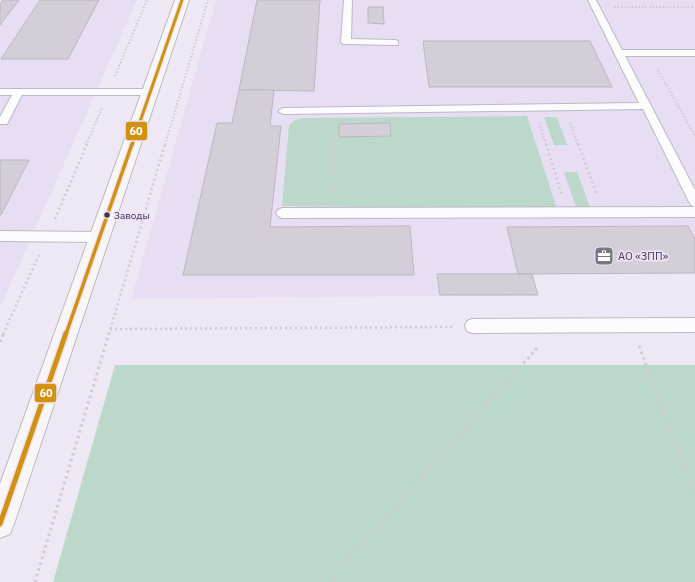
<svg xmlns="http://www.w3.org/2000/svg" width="695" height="582" font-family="'IBM Plex Sans',sans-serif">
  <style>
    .built { fill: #e8def4 }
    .green { fill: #bbd8cb }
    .building { fill: #d3ced8; stroke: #bcb7c1 }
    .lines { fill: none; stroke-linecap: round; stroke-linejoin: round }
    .service-casing { stroke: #bcb8c2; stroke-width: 2 }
    .secondary-casing { stroke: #bcb8c2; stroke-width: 2 }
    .path-far2 { stroke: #cecbd1; stroke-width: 2; stroke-dasharray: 1.5 2; stroke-linecap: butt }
    .path-far1 { stroke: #cecbd1; stroke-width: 2.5; stroke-dasharray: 2 3; stroke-linecap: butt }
    .path { stroke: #cecbd1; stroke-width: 3; stroke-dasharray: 2.5 3.5; stroke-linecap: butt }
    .service { fill: #fcfcfe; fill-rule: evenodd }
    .secondary { fill: #f9f6f8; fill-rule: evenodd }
    .bus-1-far2-casing { stroke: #ede3fa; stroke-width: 5 }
    .bus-1-far1-casing { stroke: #ede3fa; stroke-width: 6 }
    .bus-1-casing { stroke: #ede3fa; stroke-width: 8 }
    .bus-1-far2 { stroke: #d2910e; stroke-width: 3 }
    .bus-1-far1 { stroke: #d2910e; stroke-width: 3.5 }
    .bus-1 { stroke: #d2910e; stroke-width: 5 }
    .bus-dot { fill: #3f3b44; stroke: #ede3fa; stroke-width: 1.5 }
    .labels { text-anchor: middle; stroke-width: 3.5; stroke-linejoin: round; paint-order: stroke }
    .bus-label { font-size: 10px; fill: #3f3b44; stroke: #ede3fa; text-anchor: start }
    .poi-label { font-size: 11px; fill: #3f3b44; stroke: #ede3fa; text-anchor: start }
    .line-badge { stroke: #ede3fa; stroke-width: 1.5 }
    .badge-label { font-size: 11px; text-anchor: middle; font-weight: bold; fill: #fff }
  </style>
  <rect width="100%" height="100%" fill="#eee8f5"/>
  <g class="built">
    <path d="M0,0H137L0,308Z"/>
    <path d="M216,0H695V273L533,274L538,295L131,299Z"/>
  </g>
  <g class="green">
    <path d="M527,116L557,209L282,206L289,125L295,120L301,118Z"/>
    <path d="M544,117H557L567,145H554Z"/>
    <path d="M564,172H577L590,207H576Z"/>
    <path d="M115,365H695V582H53Z"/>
  </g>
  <g class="building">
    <path d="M3,0H19L0,25V4Z"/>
    <path d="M40,0H99L68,59H1Z"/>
    <path d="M257,0H320L314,91L239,90Z"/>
    <path d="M368,7H383L384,24L368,23Z"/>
    <path d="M423,41H590L612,87H429Z"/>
    <path d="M239,90H274L270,126H281L270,227L410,226L414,275H183L217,123H232Z"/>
    <path d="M390,123L391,136L339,137V124Z"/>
    <path d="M0,160H29L1,215H0Z"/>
    <path d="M688,226L695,239V273L518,274L507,227Z"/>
    <path d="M437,274H532L538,295H440Z"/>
  </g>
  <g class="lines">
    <defs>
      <g id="service">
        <path d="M344,0H352L351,39L395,40L398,41V45L343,44L341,42Z"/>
        <path d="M588,0H596L622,50H695V56H625L695,190V207L691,205L689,202L643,109L283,114L278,111L283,108L639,103Z"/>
        <path d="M0,89H150L155,92L150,95H22L7,124H0V117L12,95H0Z"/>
        <path d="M695,207V217L282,218L278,216L276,213L278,210L282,208Z"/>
        <path d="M0,231L100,232L105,233L106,237L105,241L100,242L0,241Z"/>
        <path d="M695,318V332L472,333L467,331L465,326L467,321L472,319Z"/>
      </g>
      <path id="secondary" d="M175,0H189L14,524L10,534L0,538V484Z"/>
    </defs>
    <use href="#service" class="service-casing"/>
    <use href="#secondary" class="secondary-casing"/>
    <g class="path-far2">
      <path d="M614,7H695"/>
      <path d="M658,70L695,136"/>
      <path d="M115,76L147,0"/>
      <path d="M539,123L546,145"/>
      <path d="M570,123L578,145"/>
      <path d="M333,125V145"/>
      <path d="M86,145L102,108"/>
      <path d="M165,145L208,0"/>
    </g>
    <g class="path-far1">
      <path d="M333,144L334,194"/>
      <path d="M546,144L562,195"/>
      <path d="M578,144L597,195"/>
      <path d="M55,219L87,144"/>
      <path d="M110,329L454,327"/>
      <path d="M3,334L39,255"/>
      <path d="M109,334L165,144"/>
    </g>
    <g class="path">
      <path d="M0,342L4,333"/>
      <path d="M639,346L695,497"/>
      <path d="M35,582L109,333"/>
      <path d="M327,582L539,346"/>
    </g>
    <use href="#service" class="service"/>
    <use href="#secondary" class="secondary"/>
    <defs>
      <path id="bus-1-far2" d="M132,145L182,0"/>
      <path id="bus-1-far1" d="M66,334L132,144"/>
      <path id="bus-1" d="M0,524L66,333"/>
    </defs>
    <use href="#bus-1-far2" class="bus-1-far2-casing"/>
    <use href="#bus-1-far1" class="bus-1-far1-casing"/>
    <use href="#bus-1" class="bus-1-casing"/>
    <use href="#bus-1-far2" class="bus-1-far2"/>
    <use href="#bus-1-far1" class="bus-1-far1"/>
    <use href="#bus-1" class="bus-1"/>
  </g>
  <defs>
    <symbol id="office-square" viewBox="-11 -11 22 22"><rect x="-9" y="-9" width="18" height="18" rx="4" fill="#7c7882" stroke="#ede3fa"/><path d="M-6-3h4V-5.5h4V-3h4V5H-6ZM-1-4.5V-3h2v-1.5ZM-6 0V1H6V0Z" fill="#fff"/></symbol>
  </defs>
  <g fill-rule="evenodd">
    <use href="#office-square" x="593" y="245" width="22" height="22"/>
  </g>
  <circle class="bus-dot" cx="107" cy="215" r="3.5"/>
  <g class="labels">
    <g class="bus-label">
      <text x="114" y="219">Заводы</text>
    </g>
    <g class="poi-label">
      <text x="618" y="260">АО «ЗПП»</text>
    </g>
  </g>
  <g class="line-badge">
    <rect x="125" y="121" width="23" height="20" rx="4" fill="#d2910e"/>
    <rect x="34" y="383" width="23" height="20" rx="4" fill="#d2910e"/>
  </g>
  <g class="badge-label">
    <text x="136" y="135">60</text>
    <text x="46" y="397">60</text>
  </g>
</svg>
